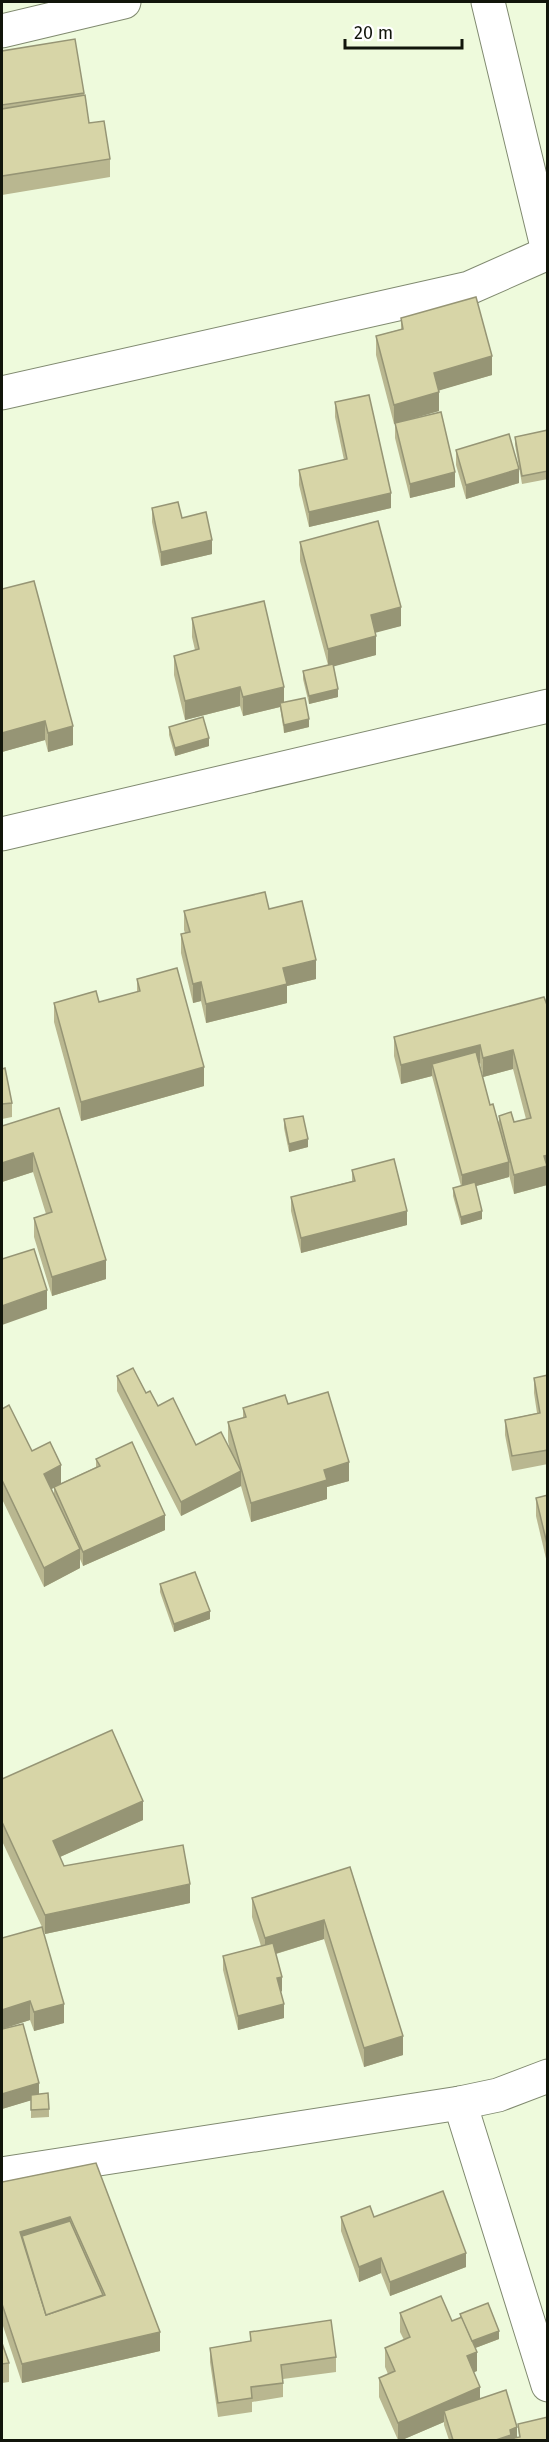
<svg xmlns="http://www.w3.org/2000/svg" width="549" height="2442" font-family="'Fira Sans',sans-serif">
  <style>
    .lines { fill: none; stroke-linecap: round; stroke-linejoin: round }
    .street-casing { stroke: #808a70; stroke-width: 35 }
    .street { stroke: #fff; stroke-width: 33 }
    .wall { fill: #b9b790; fill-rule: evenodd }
    .shaded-wall { fill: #969575 }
    .building { fill: #d7d5a7; stroke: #969575; stroke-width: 1.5; fill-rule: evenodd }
  </style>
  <rect width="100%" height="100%" fill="#eefadc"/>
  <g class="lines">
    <defs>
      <g id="street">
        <path d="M488,2L548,251"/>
        <path d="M2,31L124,2"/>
        <path d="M2,393L469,288L548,253"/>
        <path d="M2,834L548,706"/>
        <path d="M460,2103L548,2385"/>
        <path d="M2,2174L460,2103L498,2095L548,2076"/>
      </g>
    </defs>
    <use href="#street" class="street-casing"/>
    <use href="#street" class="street"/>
  </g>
  <g class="wall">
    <path d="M2,51L84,93L89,123L110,159V177L2,195Z"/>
    <path d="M401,318L492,375L439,390V411L410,419L455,487L410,498L395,438V423L394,424L376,355V336L401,329Z"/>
    <path d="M335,402L391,508L309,527L299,485V470L344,460L335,417Z"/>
    <path d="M548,430V479L522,484L515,445V437Z"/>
    <path d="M456,450L519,483L466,499L456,465Z"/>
    <path d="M152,508L182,518L212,554L161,566L152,522Z"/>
    <path d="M300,542L401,626L375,632L376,655L333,666L338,697L309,704L303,679V671L328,665L300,561Z"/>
    <path d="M2,589L73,745L48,752L45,740L2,752Z"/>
    <path d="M192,618L284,702L309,727L284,733L280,707L243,716L240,706L185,720L174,675V656L195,650L192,637Z"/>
    <path d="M169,727L209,746L175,756L169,735Z"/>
    <path d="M269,909L316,979L287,986V1003L206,1023L201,1001L193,1003L181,953V934L185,933L184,930V911Z"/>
    <path d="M137,979L204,1086L81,1121L54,1022V1003L99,1002L137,992Z"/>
    <path d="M548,1005V1174H547V1185L514,1194L509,1175V1177L476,1186L482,1219L461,1225L453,1196V1188L461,1186L432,1076L401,1084L394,1056V1037ZM480,1063L483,1077L513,1069L526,1119L514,1122L499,1116V1123L490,1105L479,1064Z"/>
    <path d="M2,1069L12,1103V1117L2,1119Z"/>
    <path d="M59,1108L106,1279L52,1296L34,1237V1218L46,1214L33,1172L2,1182Z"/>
    <path d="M284,1119L308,1147L289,1152L284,1128Z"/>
    <path d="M352,1170L407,1225L301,1253L291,1211V1197L352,1181Z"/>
    <path d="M548,1375V1464L512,1471L505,1435V1420L537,1413L534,1393V1378Z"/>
    <path d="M117,1376L146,1393L196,1445L230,1450L228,1441V1422L243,1418V1408L288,1404L349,1481L327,1487V1499L251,1522L241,1486L181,1516L117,1391Z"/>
    <path d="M2,1409L32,1451L61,1483L96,1467V1459L165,1530L83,1566L80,1559V1568L44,1587L2,1499ZM54,1488V1496L51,1489Z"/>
    <path d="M548,1495V1567L536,1516V1498Z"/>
    <path d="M160,1584L210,1619L174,1632L160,1592Z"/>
    <path d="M2,1779L143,1820L60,1857L64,1866L190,1903L45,1934L43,1929L64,2023L34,2031L30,2020L2,2029V1938L42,1927L2,1841Z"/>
    <path d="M350,1867L403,2055L364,2067L324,1939L276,1954L282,1991L281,1992L284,2018L238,2030L223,1970V1956L261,1946L252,1917V1898Z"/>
    <path d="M2,2029L39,2094L49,2109V2117L31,2118V2100L2,2109Z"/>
    <path d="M96,2163L160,2351L22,2383L2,2323V2182Z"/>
    <path d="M341,2217H374L466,2267L390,2296L381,2273L359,2282L341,2231Z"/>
    <path d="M400,2313L452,2321L460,2318V2314L499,2339L475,2348L477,2371L474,2372L480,2399L517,2437H519L518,2424L548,2440H449L444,2425V2422L402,2440H398L379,2397V2378L388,2374L385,2367V2348L404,2340L400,2332Z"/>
    <path d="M250,2332L336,2357V2372L283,2379V2397L252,2402V2412L218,2417L210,2362V2348L250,2341Z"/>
    <path d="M2,2343L9,2363V2382L2,2383Z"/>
  </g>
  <g class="shaded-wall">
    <path d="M492,356V375L434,392V373Z"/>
    <path d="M439,392V411L394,424V405Z"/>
    <path d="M519,469V483L466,499V485Z"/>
    <path d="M455,472V487L410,498V484Z"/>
    <path d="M391,493V508L309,527V512Z"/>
    <path d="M212,540V554L161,566V552Z"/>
    <path d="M401,607V626L371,634V615Z"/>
    <path d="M376,636V655L328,668V649Z"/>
    <path d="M240,687V706L185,720V701Z"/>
    <path d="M284,687V706L280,703V707L243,716V697Z"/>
    <path d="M338,689V697L309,704V696Z"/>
    <path d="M309,719V727L284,733V725Z"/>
    <path d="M45,721V740L2,752V733Z"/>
    <path d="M73,726V745L48,752V733Z"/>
    <path d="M209,738V746L175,756V748Z"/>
    <path d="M316,960V979L287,986V1003L206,1023V1004L283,968Z"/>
    <path d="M201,982V1001L193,1003V984Z"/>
    <path d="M480,1045V1063L435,1075L432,1064V1076L401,1084V1065Z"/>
    <path d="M513,1050V1069L483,1077V1058Z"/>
    <path d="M204,1067V1086L81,1121V1102Z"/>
    <path d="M308,1139V1147L289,1152V1144Z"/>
    <path d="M33,1153V1172L2,1182V1163Z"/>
    <path d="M548,1155L547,1185L514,1194V1175L544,1156Z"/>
    <path d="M509,1162V1177L462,1190V1175Z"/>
    <path d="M407,1211V1225L301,1253V1238Z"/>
    <path d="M482,1211V1219L461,1225V1217Z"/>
    <path d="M106,1260V1279L52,1296V1277Z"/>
    <path d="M47,1290V1309L2,1325V1306Z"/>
    <path d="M349,1462V1481L327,1487V1499L251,1522V1503L324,1470Z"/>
    <path d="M61,1465V1484L44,1493V1474Z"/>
    <path d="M241,1471V1486L181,1516V1502Z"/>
    <path d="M165,1515V1530L83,1566V1552Z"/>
    <path d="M80,1549V1568L44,1587V1568Z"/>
    <path d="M210,1611V1619L174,1632V1624Z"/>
    <path d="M143,1801V1820L53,1860V1841Z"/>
    <path d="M190,1884V1903L45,1934V1915Z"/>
    <path d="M324,1920V1939L265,1957V1938Z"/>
    <path d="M282,1977V1991L277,1993V1978Z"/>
    <path d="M30,2001V2020L2,2029V2010Z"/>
    <path d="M64,2004V2023L34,2031V2012Z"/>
    <path d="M284,2004V2018L238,2030V2016Z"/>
    <path d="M403,2036V2055L364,2067V2048Z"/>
    <path d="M39,2083V2098L2,2109V2094Z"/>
    <path d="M70,2217V2235L24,2250L20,2232Z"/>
    <path d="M466,2253V2267L390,2296V2282Z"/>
    <path d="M381,2258V2273L359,2282V2267Z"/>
    <path d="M499,2331V2339L470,2350V2342Z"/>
    <path d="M160,2332V2351L22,2383V2364Z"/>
    <path d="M477,2352V2371L467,2375V2356Z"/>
    <path d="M480,2387V2406L444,2411V2422L402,2440H398V2423Z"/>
    <path d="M517,2427V2440L514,2438V2440H496L510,2430Z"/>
  </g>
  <g class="building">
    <path d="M75,39L84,93L2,105V51Z"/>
    <path d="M85,95L89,123L104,121L110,159L2,176V109Z"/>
    <path d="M476,297L492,356L434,373L439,392L394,405L376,336L403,329L401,318Z"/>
    <path d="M369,395L391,493L309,512L299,470L347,459L335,402Z"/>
    <path d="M441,412L455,472L410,484L395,423Z"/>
    <path d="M548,430V471L522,476L515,437Z"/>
    <path d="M509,434L519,469L466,485L456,450Z"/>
    <path d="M178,502L182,518L206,512L212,540L161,552L152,508Z"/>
    <path d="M378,521L401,607L371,615L376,636L328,649L300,542Z"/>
    <path d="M34,581L73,726L48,733L45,721L2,733V589Z"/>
    <path d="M264,601L284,687L243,697L240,687L185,701L174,656L199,649L192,618Z"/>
    <path d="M333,664L338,689L309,696L303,671Z"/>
    <path d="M305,698L309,719L284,725L280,703Z"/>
    <path d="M203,717L209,738L175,748L169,727Z"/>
    <path d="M265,892L269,909L302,901L316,960L283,968L287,984L206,1004L201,982L193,984L181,934L190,932L184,911Z"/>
    <path d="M177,968L204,1067L81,1102L54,1003L96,991L99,1002L140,991L137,979Z"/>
    <path d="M544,997L547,1005H548V1155L544,1156L547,1166L514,1175L499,1116L511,1112L514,1122L531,1118L513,1050L483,1058L480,1045L401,1065L394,1037Z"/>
    <path d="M476,1052L490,1105L493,1104L509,1162L462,1175L432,1064Z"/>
    <path d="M5,1068L12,1103L2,1104V1069Z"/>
    <path d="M59,1108L106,1260L52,1277L34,1218L52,1212L33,1153L2,1163V1126Z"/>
    <path d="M303,1116L308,1139L289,1144L284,1119Z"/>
    <path d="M394,1159L407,1211L301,1238L291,1197L355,1181L352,1170Z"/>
    <path d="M475,1182L482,1211L461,1217L453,1188Z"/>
    <path d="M34,1249L47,1290L2,1306V1259Z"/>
    <path d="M133,1368L146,1393L150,1391L158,1406L173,1398L196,1445L221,1432L241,1471L181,1502L117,1376Z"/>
    <path d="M548,1375V1450L512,1456L505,1420L540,1413L534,1378Z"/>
    <path d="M328,1392L349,1462L324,1470L327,1480L251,1503L228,1422L246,1417L243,1408L285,1395L288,1404Z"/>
    <path d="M9,1405L32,1451L50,1442L61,1465L44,1474L80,1549L44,1568L2,1480V1409Z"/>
    <path d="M132,1442L165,1515L83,1552L54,1487L100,1466L96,1459Z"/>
    <path d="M548,1495V1548L536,1498Z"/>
    <path d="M195,1572L210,1611L174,1624L160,1584Z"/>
    <path d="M112,1730L143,1801L53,1841L64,1866L183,1845L190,1884L45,1915L2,1822V1779Z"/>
    <path d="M350,1867L403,2036L364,2048L324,1920L265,1938L252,1898Z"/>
    <path d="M42,1927L64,2004L34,2012L30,2001L2,2010V1938Z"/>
    <path d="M273,1943L282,1977L277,1978L284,2004L238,2016L223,1956Z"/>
    <path d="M23,2024L39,2083L2,2094V2029Z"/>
    <path d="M48,2093L49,2109L31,2110V2095Z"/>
    <path d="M96,2163L160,2332L22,2364L2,2304V2182ZM70,2217L105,2295L46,2315L20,2232Z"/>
    <path d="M443,2191L466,2253L390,2282L381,2258L359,2267L341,2217L370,2206L374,2217Z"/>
    <path d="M70,2221L103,2295L46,2315L22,2236Z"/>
    <path d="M441,2296L452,2321L462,2317L477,2352L467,2356L480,2387L398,2423L379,2378L395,2371L385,2348L410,2337L400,2313Z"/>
    <path d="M488,2303L499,2331L472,2341L460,2314Z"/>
    <path d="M331,2320L336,2357L281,2365L283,2383L251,2387L252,2398L218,2403L210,2348L251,2341L250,2332Z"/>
    <path d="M2,2343L9,2363L2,2364Z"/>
    <path d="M506,2390L517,2427L510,2430L511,2435L496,2440H453L444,2411Z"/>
    <path d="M548,2417V2440H514V2438L520,2437L518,2424Z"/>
  </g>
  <rect width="549" height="2442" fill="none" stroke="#11150b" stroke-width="6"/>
  <path d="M345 39v9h117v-9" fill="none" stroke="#11150b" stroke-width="3"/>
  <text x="354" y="39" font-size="18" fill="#11150b" stroke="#ffffff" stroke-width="4.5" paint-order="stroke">20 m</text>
</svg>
